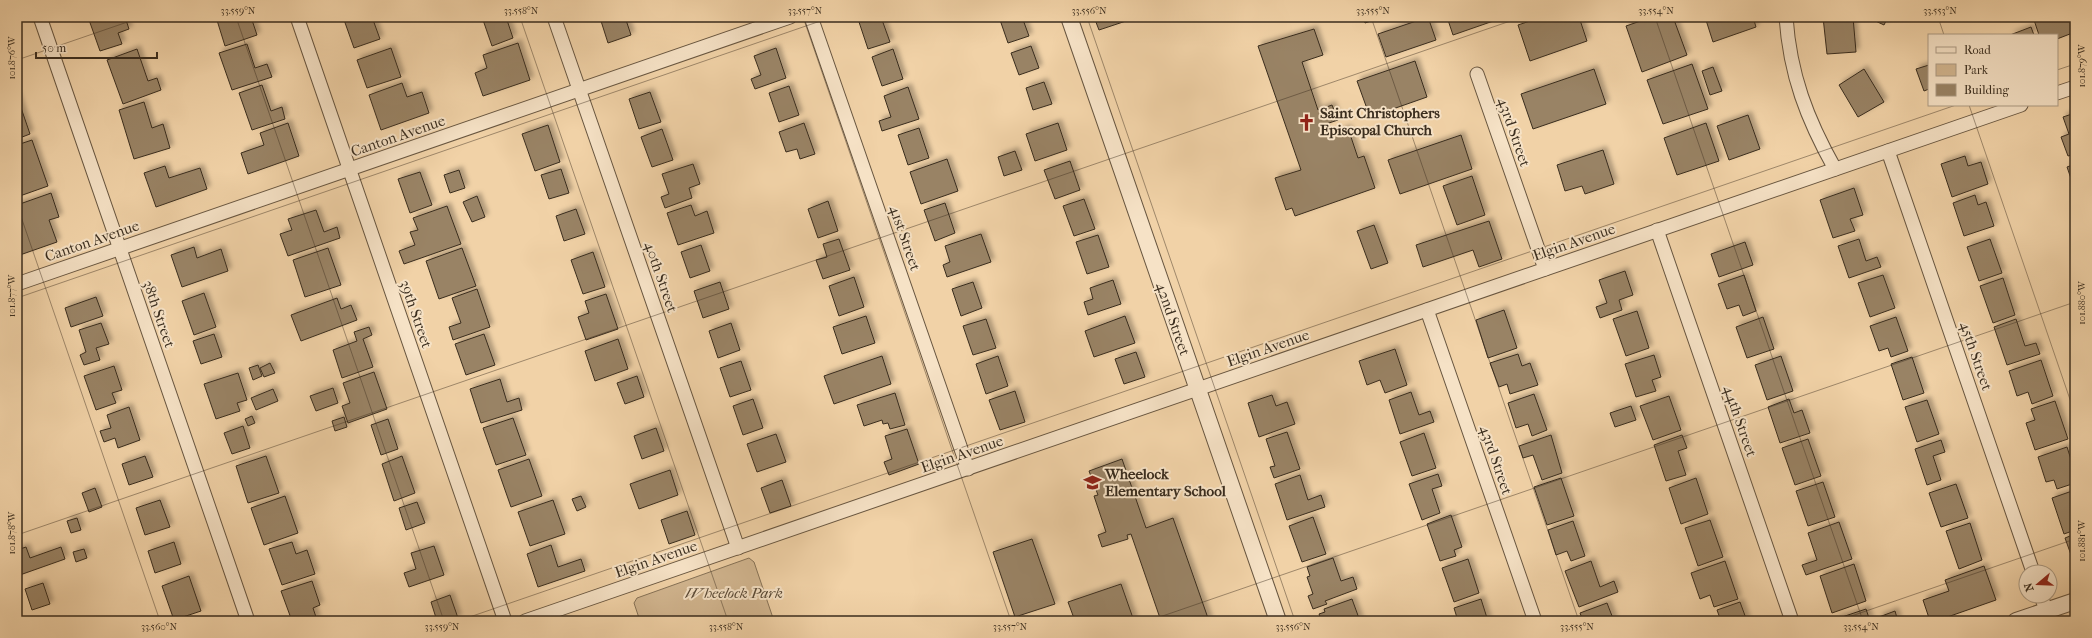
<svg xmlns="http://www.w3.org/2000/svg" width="2092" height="638" font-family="'IM FELL French Canon',serif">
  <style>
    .green { fill: #d2b690; stroke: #867257 }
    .building { fill: #998365; stroke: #3a2d1e; filter: url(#shadow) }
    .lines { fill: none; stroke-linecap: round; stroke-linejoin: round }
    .minor-casing { stroke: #685640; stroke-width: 15 }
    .tertiary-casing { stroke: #685640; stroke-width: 18 }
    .minor { stroke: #f6e2c6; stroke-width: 13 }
    .tertiary { stroke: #f6e2c6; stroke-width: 16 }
    .ticks { fill: none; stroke: #3a2d1e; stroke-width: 1; stroke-opacity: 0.45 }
    .labels { text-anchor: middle; stroke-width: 4; stroke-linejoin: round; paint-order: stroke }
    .poi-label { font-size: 15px; font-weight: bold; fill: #3a2d1e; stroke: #f6e2c6; text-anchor: start }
    .street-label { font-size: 15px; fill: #3a2d1e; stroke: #f6e2c6 }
    .park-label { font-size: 15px; font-style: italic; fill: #584835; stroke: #f6e2c6 }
    .neatline { fill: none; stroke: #3a2d1e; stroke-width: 1.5 }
    .ticks-label { font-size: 10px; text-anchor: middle; fill: #3a2d1e }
  </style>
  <defs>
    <filter id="shadow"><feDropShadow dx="3.5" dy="-3.5" stdDeviation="2" flood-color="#0004"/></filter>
  </defs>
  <rect width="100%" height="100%" fill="#f1d2a7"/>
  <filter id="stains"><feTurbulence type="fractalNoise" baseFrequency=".005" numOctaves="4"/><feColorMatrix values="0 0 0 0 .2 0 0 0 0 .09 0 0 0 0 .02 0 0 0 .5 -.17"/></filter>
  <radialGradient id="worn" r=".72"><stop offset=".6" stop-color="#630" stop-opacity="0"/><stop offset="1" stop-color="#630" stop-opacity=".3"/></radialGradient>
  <path class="green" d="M749,558L754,562L774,621H640L634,603L637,598Z"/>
  <g class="building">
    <path d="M88,17H125L129,29L118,33L122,44L100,51Z"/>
    <path d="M216,17H251L257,35L225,46Z"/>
    <path d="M343,17H372L380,39L354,48Z"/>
    <path d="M482,17H506L513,38L492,46Z"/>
    <path d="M613,17H625L631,35L608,43L601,21Z"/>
    <path d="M862,17H881L890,42L868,49L858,19Z"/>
    <path d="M999,17H1022L1029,36L1008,43Z"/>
    <path d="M1094,17H1138L1099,30Z"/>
    <path d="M1363,17H1383L1365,23Z"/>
    <path d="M1428,17L1436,40L1386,57L1378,34Z"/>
    <path d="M1447,17H1502V18L1453,35Z"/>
    <path d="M1542,17H1579L1587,41L1530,61L1518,25Z"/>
    <path d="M1652,17H1673L1687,55L1642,72L1626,26Z"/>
    <path d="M1705,17H1753L1756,27L1713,42Z"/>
    <path d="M1823,17H1853L1856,52L1827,54Z"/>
    <path d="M1867,17H1888L1884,25Z"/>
    <path d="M2033,17H2070L2075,32L2057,39V35H2039Z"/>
    <path d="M2031,27L2034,35H2010Z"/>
    <path d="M1314,29L1323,55L1302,62L1318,110L1332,105L1338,120L1323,125L1327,136L1348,128L1358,158L1364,156L1375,188L1295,216L1292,208L1286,210L1275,178L1301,170L1258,46Z"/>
    <path d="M518,43L530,80L483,96L475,73L487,68L483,55Z"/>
    <path d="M247,44L255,68L267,64L272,77L232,90L219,53Z"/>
    <path d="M1031,46L1039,68L1019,75L1011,53Z"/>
    <path d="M391,48L401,77L367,88L357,60Z"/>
    <path d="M776,48L786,78L755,89L751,79L761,75L754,56Z"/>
    <path d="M137,49L148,81L157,78L161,90L123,104L107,60Z"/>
    <path d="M893,49L903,79L882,86L872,57Z"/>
    <path d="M1415,61L1427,97L1370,117L1357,81Z"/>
    <path d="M1692,64L1708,109L1663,124L1647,80Z"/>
    <path d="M1929,65V89L1924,91L1916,69Z"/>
    <path d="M1713,67L1722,91L1710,95L1702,71Z"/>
    <path d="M1594,69L1606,104L1533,129L1521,94Z"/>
    <path d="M1864,69L1884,102L1858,117L1839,85Z"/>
    <path d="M1044,82L1052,104L1033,110L1026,88Z"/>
    <path d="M402,83L407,97L422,92L429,113L381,130L369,95Z"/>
    <path d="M262,85L271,111L282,107L285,119L252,130L239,93Z"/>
    <path d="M789,86L799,115L779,122L769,93Z"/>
    <path d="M908,87L919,119L882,131L879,121L891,117L884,96Z"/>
    <path d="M650,92L661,122L639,129L629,99Z"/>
    <path d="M17,96L30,134L17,139Z"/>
    <path d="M144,102L152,128L163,124L170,148L134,159L119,110Z"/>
    <path d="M2075,113V154L2068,156L2061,137L2069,134L2063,117Z"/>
    <path d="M1748,115L1760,149L1729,160L1717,126Z"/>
    <path d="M288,123L299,156L248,174L241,153L264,145L260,133Z"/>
    <path d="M804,123L815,154L800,159L797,149L786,152L779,132Z"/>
    <path d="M1058,123L1067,150L1035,161L1026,134Z"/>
    <path d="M1706,123L1719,161L1677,175L1664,138Z"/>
    <path d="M548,125L560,162L535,171L522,134Z"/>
    <path d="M919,128L929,158L908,165L898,135Z"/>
    <path d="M662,129L673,160L652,167L641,137Z"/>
    <path d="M1461,135L1472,169L1400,194L1388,160Z"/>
    <path d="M32,140L48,186L17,197V145Z"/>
    <path d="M1603,150L1614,184L1585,194L1582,186L1565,191L1557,165Z"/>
    <path d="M1015,151L1022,170L1004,176L998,157Z"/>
    <path d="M1965,156L1968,166L1981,162L1988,184L1952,197L1941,164Z"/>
    <path d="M947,159L958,191L921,204L910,172Z"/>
    <path d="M1070,161L1080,190L1055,199L1044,170Z"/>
    <path d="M693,164L700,184L689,188L692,198L665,208L661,197L669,194L662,174Z"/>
    <path d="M2075,164V190L2067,167Z"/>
    <path d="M165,166L169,178L200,168L207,189L156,207L144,173Z"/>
    <path d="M561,169L569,193L549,199L541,175Z"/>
    <path d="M459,170L465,188L450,193L444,175Z"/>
    <path d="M420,172L432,205L410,213L398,179Z"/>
    <path d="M1472,176L1485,215L1457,225L1443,186Z"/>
    <path d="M1854,188L1863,215L1850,219L1855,231L1833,238L1820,200Z"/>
    <path d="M51,193L59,217L49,220L57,242L17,256V205Z"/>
    <path d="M1975,195L1978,205L1986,202L1994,226L1964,236L1953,203Z"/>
    <path d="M477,196L485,217L472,222L463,202Z"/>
    <path d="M1084,199L1095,229L1074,236L1063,206Z"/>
    <path d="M828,201L838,231L818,238L808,209Z"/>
    <path d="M945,203L955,233L935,241L924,210Z"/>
    <path d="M691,205L695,216L707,211L714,233L678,245L667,213Z"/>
    <path d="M447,206L461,244L404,264L399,251L415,245L410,232L418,230L413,218Z"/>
    <path d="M576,209L585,234L564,241L556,216Z"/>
    <path d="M316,210L324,232L337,227L340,238L288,256L280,234L292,230L288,219Z"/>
    <path d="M1489,221L1502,259L1479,267L1473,250L1423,267L1416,245Z"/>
    <path d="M1374,225L1388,263L1371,269L1357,231Z"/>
    <path d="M981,234L991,262L947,277L943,265L950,262L945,246Z"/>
    <path d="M1098,235L1109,267L1087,274L1076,242Z"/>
    <path d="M839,239L850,270L823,279L816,260L827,257L823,244Z"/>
    <path d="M1859,239L1866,261L1877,257L1881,267L1849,278L1838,246Z"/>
    <path d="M1990,239L2002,273L1979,281L1967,247Z"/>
    <path d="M1745,242L1753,265L1719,277L1711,254Z"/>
    <path d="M701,245L710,271L690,278L681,252Z"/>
    <path d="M194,247L197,258L221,249L228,271L182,287L171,255Z"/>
    <path d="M328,248L341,285L305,297L293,260Z"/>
    <path d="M462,248L476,286L439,299L426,261Z"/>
    <path d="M593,252L605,287L583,294L571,260Z"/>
    <path d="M1625,271L1633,295L1619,300L1622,310L1600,318L1596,307L1607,303L1599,280Z"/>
    <path d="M1744,275L1756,311L1743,316L1739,305L1727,309L1718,284Z"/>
    <path d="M1883,275L1895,308L1870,317L1858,283Z"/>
    <path d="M854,277L864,307L839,316L829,286Z"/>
    <path d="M2003,278L2015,315L1993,323L1980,286Z"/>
    <path d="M1113,280L1121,304L1088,315L1084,302L1093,299L1090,288Z"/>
    <path d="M720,282L729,309L703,318L694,291Z"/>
    <path d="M973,282L982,308L961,316L952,289Z"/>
    <path d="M477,289L490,327L453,340L449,327L461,323L452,298Z"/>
    <path d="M204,293L216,327L194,335L182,301Z"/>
    <path d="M606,294L618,329L586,340L578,317L589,313L585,301Z"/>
    <path d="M96,297L103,316L71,327L65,308Z"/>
    <path d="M337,298L341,309L351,305L357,320L301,341L291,315Z"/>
    <path d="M1504,310L1517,348L1488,358L1476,320Z"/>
    <path d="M1637,311L1649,348L1626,356L1613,319Z"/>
    <path d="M866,316L875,343L842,354L833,327Z"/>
    <path d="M1125,316L1135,343L1094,357L1085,331Z"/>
    <path d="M1763,317L1774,349L1747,358L1736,327Z"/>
    <path d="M1896,317L1908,351L1891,357L1888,348L1879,351L1870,326Z"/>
    <path d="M986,319L996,348L973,355L963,326Z"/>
    <path d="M2016,319L2025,346L2036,343L2040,354L2007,365L1994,327Z"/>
    <path d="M101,323L109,344L96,348L100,360L84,365L80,355L86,352L79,330Z"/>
    <path d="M731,323L740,350L718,358L709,331Z"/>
    <path d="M369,327L372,335L363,339L373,367L342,378L333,350L357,341L354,332Z"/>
    <path d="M214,334L222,357L201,364L193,341Z"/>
    <path d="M484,334L495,365L466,375L455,344Z"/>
    <path d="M618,339L628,369L595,381L585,351Z"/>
    <path d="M1395,349L1407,385L1385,393L1380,380L1367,385L1359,361Z"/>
    <path d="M1136,352L1145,377L1124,384L1115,359Z"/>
    <path d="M1518,354L1522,366L1530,363L1538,385L1510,394L1507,384L1499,387L1490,363Z"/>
    <path d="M1654,355L1661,377L1652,380L1656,391L1636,397L1625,364Z"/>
    <path d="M882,356L891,384L834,404L824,376Z"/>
    <path d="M998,356L1008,386L986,394L976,364Z"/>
    <path d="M1781,356L1793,391L1767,400L1755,365Z"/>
    <path d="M1912,357L1924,393L1903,400L1891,364Z"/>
    <path d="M2041,360L2053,396L2032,404L2028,392L2017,396L2009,371Z"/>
    <path d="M741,361L751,390L730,397L720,368Z"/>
    <path d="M270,363L275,373L264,377L260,368Z"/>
    <path d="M258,365L262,376L253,380L249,368Z"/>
    <path d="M114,366L122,390L112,393L116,403L96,410L84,376Z"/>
    <path d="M374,372L387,409L348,423L342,406L350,403L343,383Z"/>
    <path d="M238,373L247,400L237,403L240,411L216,419L204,384Z"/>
    <path d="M637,376L644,397L625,404L617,383Z"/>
    <path d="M500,379L507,402L519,398L522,410L481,423L470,389Z"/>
    <path d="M333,388L338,403L316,411L310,396Z"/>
    <path d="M273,389L278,401L256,410L251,398Z"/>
    <path d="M1015,391L1025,422L1000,430L989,400Z"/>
    <path d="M1411,392L1419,415L1430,411L1434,422L1400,434L1389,400Z"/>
    <path d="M895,393L905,425L890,429L888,423L883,424L882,420L864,426L857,405Z"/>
    <path d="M1534,394L1547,430L1532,436L1528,424L1516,428L1508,403Z"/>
    <path d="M1272,395L1276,406L1287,402L1295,424L1259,437L1248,403Z"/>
    <path d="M1669,396L1681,430L1653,440L1640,406Z"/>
    <path d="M753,399L763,428L743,435L733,406Z"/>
    <path d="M1789,399L1794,413L1802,410L1810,433L1780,443L1768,407Z"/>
    <path d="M1927,400L1939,434L1917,442L1905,407Z"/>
    <path d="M2055,401L2068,439L2035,450L2026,423L2035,420L2031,409Z"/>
    <path d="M1631,406L1636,420L1615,427L1610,413Z"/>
    <path d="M129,407L140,440L118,448L115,438L104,442L100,431L111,428L107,415Z"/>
    <path d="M252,416L255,423L248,426L245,419Z"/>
    <path d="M344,417L347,427L335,431L332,421Z"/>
    <path d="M513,418L526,455L496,465L483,428Z"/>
    <path d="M388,419L398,449L381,455L371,425Z"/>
    <path d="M243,426L250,448L232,454L224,433Z"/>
    <path d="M656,428L664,451L642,459L634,436Z"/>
    <path d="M907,429L919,464L889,475L884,462L892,459L885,436Z"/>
    <path d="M1287,432L1300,469L1274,478L1270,467L1275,466L1266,439Z"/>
    <path d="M1424,433L1436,468L1412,476L1400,442Z"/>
    <path d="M776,434L786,462L757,472L747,444Z"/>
    <path d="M1551,435L1562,473L1542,480L1533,455L1523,458L1519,446Z"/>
    <path d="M1682,435L1687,448L1678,451L1686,475L1666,481L1654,445Z"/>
    <path d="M1808,439L1821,476L1795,485L1782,448Z"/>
    <path d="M1941,440L1945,452L1933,456L1941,480L1927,485L1915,449Z"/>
    <path d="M2067,447L2075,472V483L2057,489L2054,480L2046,482L2038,457Z"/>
    <path d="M145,456L153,477L129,485L122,464Z"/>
    <path d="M266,456L279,493L248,503L236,466Z"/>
    <path d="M402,456L415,493L394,501L382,464Z"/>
    <path d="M529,459L542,496L511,507L498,470Z"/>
    <path d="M1122,459L1146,528L1173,518L1209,621H1161L1131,534L1127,535L1128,539L1102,547L1098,535L1106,532L1094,496L1098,495L1089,471Z"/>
    <path d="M670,470L678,495L639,509L630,484Z"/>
    <path d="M1438,474L1442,486L1432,489L1440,513L1422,520L1409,484Z"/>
    <path d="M1300,475L1308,500L1321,495L1325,507L1287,520L1275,484Z"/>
    <path d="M1561,478L1574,516L1547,525L1534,487Z"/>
    <path d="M1696,478L1708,514L1681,524L1669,488Z"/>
    <path d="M782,480L791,506L770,513L761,488Z"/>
    <path d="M1823,482L1835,517L1808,526L1796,491Z"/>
    <path d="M1956,484L1968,518L1941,527L1929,493Z"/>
    <path d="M95,488L102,507L89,512L82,493Z"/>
    <path d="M2075,490V530L2064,534L2052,498Z"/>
    <path d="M285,496L298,533L264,545L251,508Z"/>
    <path d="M581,496L586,507L577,511L572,499Z"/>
    <path d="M160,500L170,527L145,535L136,508Z"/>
    <path d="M553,500L565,534L530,546L518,512Z"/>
    <path d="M417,502L425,523L406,530L399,508Z"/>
    <path d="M687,511L695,535L669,544L661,520Z"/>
    <path d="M1451,515L1462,547L1454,550L1456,556L1440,561L1427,524Z"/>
    <path d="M1313,517L1326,554L1302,562L1289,526Z"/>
    <path d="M77,518L81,530L71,533L67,521Z"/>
    <path d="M1710,520L1723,557L1698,566L1685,528Z"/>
    <path d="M1573,521L1585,556L1571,561L1567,551L1556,555L1548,530Z"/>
    <path d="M1839,522L1852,559L1806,575L1802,565L1817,560L1808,533Z"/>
    <path d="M1970,523L1982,560L1959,569L1946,531Z"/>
    <path d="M2075,534V566L2065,538Z"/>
    <path d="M1032,539L1055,604L1015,617L993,552Z"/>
    <path d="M174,542L181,564L155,573L148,551Z"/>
    <path d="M292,542L296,554L307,550L315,574L282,585L269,549Z"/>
    <path d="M551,545L558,567L581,559L585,571L538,587L527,554Z"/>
    <path d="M434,546L444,575L409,587L404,573L416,569L411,553Z"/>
    <path d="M26,547L30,558L61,547L65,559L17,576V550Z"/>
    <path d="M84,549L87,558L76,562L73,552Z"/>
    <path d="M1333,558L1341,581L1353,577L1357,589L1325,601L1327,604L1313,609L1308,596L1313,594L1307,577L1310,576L1307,567Z"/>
    <path d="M1468,559L1479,593L1454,602L1442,568Z"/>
    <path d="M1591,561L1600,587L1614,581L1618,592L1579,607L1565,571Z"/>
    <path d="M1725,561L1738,599L1714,607L1710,595L1700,599L1691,573Z"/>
    <path d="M1854,564L1866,601L1832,613L1820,576Z"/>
    <path d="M1984,566L1996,600L1936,621H1930L1923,600L1949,591L1945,580Z"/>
    <path d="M189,576L201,611L174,620L162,586Z"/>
    <path d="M312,581L320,605L313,608L317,620L292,621L281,591Z"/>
    <path d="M43,583L50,604L32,610L25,589Z"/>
    <path d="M1121,584L1134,621H1075L1068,602Z"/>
    <path d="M450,595L458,618L450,621H437L431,602Z"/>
    <path d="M1352,599L1360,621H1322L1319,614L1325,612L1324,609Z"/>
    <path d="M1481,599L1488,621H1458L1454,608Z"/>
    <path d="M1740,602L1747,621H1721L1717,610Z"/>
    <path d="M1607,603L1614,621H1583L1580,613Z"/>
    <path d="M1866,609L1870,621H1837L1836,619Z"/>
    <path d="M1895,611L1898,621H1881L1879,617Z"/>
  </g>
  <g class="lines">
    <defs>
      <g id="minor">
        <path d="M40,17L248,621"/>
        <path d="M297,17L505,621"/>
        <path d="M554,17L738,548"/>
        <path d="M811,17L968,469"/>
        <path d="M1786,17C1790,75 1807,119 1835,169"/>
        <path d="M1477,74L1545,269"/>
        <path d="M2057,93L2075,87"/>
        <path d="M1888,151L2033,572"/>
        <path d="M1657,230L1792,621"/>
        <path d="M17,284L790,17"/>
        <path d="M1427,310L1535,621"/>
        <path d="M2041,596L2050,621"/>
        <path d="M525,621L2021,105"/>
      </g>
      <g id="tertiary">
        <path d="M1069,17L1278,621"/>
        <path d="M2016,621L2075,601"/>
      </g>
    </defs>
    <use href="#minor" class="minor-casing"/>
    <use href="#tertiary" class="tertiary-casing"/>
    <use href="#minor" class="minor"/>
    <use href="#tertiary" class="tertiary"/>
  </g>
  <path class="ticks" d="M236,17L444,621M520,17L728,621M803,17L1011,621M1087,17L1295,621M1371,17L1579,621M1655,17L1863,621M1938,17L1944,35M17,60L142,17M2057,70L2075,64M1969,105L2075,414M17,205L160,621M17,298L832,17M17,535L1522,17M458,621L1956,105M1148,621L2075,302M1837,621L2075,539"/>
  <defs>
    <symbol id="church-bare" viewBox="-9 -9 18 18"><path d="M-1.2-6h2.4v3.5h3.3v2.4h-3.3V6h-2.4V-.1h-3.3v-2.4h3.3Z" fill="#8f2418" stroke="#f6e2c6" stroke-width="2.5" paint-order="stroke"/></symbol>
    <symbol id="school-bare" viewBox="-9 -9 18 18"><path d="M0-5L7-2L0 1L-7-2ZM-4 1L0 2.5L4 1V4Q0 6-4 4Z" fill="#8f2418" stroke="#f6e2c6" stroke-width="2.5" paint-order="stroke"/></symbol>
  </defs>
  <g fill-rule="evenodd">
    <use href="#church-bare" x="1294" y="110" width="25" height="25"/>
    <use href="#school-bare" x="1080" y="470" width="25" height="25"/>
  </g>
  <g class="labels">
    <g class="poi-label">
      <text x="1320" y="118">Saint Christophers<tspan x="1320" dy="17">Episcopal Church</tspan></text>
      <text x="1105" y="479">Wheelock<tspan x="1105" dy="17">Elementary School</tspan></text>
    </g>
    <g class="street-label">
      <text transform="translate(1514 132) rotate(71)" y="5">43rd Street</text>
      <text transform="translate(398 136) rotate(-19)" y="5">Canton Avenue</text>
      <text transform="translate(905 238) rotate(71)" y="5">41st Street</text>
      <text transform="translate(92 241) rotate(-19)" y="5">Canton Avenue</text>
      <text transform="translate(1574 242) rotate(-19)" y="5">Elgin Avenue</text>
      <text transform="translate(661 277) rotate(71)" y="5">40th Street</text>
      <text transform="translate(159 314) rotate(71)" y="5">38th Street</text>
      <text transform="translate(416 314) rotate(71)" y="5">39th Street</text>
      <text transform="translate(1173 319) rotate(71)" y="5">42nd Street</text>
      <text transform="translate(1268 348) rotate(-19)" y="5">Elgin Avenue</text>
      <text transform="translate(1976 356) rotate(71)" y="5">45th Street</text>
      <text transform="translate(1740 421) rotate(71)" y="5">44th Street</text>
      <text transform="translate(962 454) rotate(-19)" y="5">Elgin Avenue</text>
      <text transform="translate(1496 460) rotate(71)" y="5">43rd Street</text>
      <text transform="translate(656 559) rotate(-19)" y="5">Elgin Avenue</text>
    </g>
    <g class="park-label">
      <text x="734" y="598">Wheelock Park</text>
    </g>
  </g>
  <rect width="2092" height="638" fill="none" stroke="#f1d2a7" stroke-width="44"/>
  <rect x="1928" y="34" width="130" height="72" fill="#f6e2c6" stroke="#ab9a83"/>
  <rect x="1936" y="47" width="20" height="6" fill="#f6e2c6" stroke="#ab9a83"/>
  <text x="1964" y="54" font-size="12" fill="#3a2d1e">Road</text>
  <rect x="1936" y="64" width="20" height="12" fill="#d2b690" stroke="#ab9a83"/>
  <text x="1964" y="74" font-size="12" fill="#3a2d1e">Park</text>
  <rect x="1936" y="84" width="20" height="12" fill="#998365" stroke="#ab9a83"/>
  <text x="1964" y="94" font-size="12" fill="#3a2d1e">Building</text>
  <g transform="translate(2038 584) rotate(251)"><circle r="19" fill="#f6e2c6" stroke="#ab9a83"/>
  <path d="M0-3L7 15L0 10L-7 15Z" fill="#8f2418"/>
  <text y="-6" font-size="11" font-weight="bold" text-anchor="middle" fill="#3a2d1e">N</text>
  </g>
  <path d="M36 52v6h121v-6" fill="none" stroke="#3a2d1e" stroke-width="2"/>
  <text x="42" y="52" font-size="12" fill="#3a2d1e" stroke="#f6e2c6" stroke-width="3" paint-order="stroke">50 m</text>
  <rect x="22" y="22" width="2048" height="594" class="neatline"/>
  <g class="ticks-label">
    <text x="238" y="14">33.559°N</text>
    <text x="521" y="14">33.558°N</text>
    <text x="805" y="14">33.557°N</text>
    <text x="1089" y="14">33.556°N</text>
    <text x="1373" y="14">33.555°N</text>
    <text x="1656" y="14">33.554°N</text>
    <text x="1940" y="14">33.553°N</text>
    <text transform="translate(11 58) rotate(-90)" y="4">101.876°W</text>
    <text transform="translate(2081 66) rotate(-90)" y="4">101.879°W</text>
    <text transform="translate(11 296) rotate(-90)" y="4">101.877°W</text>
    <text transform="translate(2081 303) rotate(-90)" y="4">101.880°W</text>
    <text transform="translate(11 533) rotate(-90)" y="4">101.878°W</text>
    <text transform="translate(2081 541) rotate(-90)" y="4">101.881°W</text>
    <text x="159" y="630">33.560°N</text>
    <text x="442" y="630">33.559°N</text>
    <text x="726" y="630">33.558°N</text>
    <text x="1010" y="630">33.557°N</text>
    <text x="1293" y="630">33.556°N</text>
    <text x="1577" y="630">33.555°N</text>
    <text x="1861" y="630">33.554°N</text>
  </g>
  <rect width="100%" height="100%" filter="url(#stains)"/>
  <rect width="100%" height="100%" fill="url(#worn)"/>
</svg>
